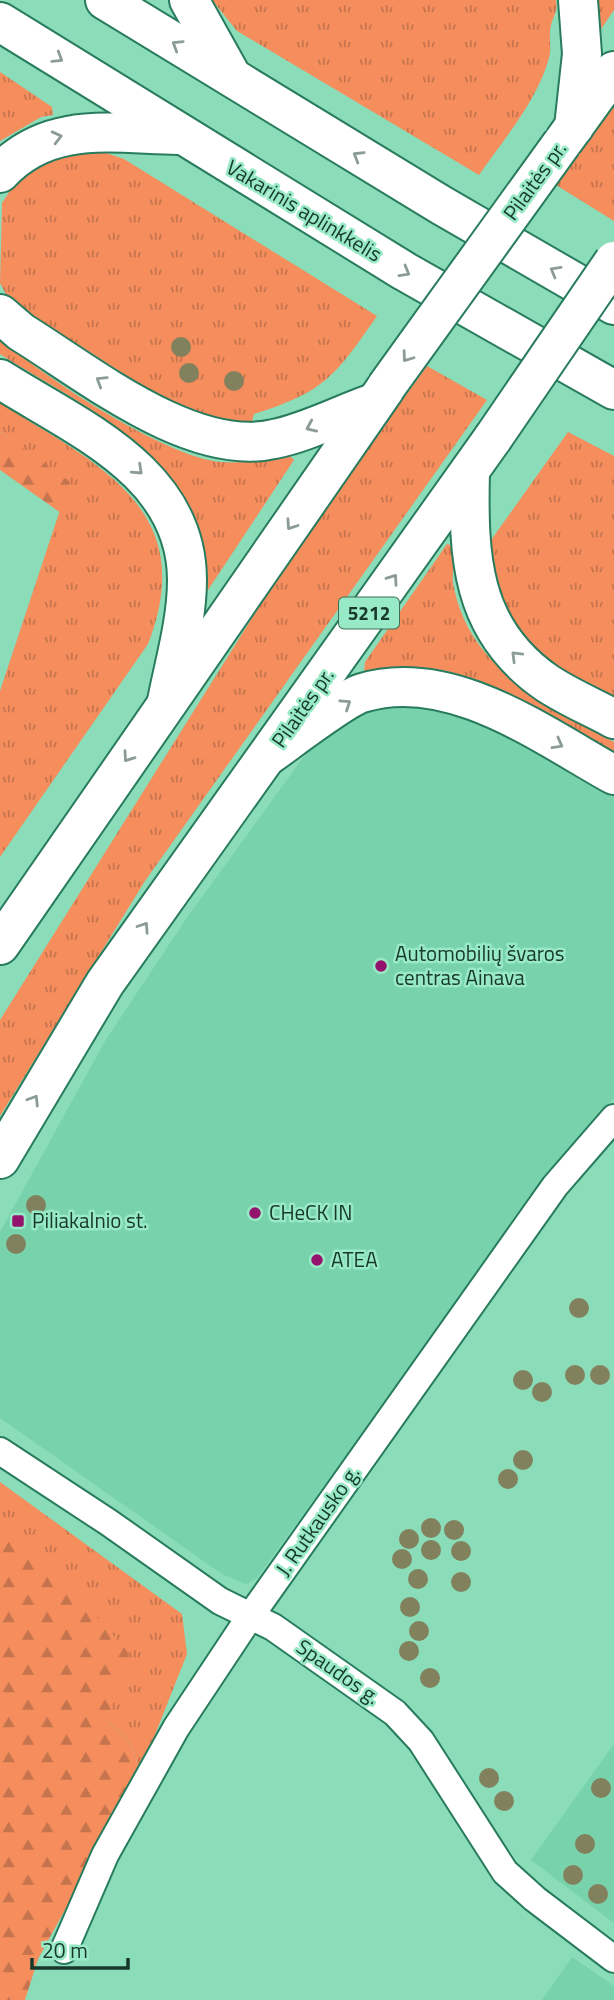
<svg xmlns="http://www.w3.org/2000/svg" width="614" height="2000" font-family="'Titillium Web',sans-serif">
  <style>
    .built { fill: #78d3ac }
    .grass { fill: url(#grass-tufts) }
    .forest { fill: url(#forest-firs) }
    .lines { fill: none; stroke-linecap: round; stroke-linejoin: round }
    .minor-casing { stroke: #287c5d; stroke-width: 30 }
    .primary-casing { stroke: #287c5d; stroke-width: 42 }
    .trunk-casing { stroke: #287c5d; stroke-width: 42 }
    .minor { stroke: #fff; stroke-width: 26 }
    .primary { stroke: #fff; stroke-width: 38 }
    .trunk { stroke: #fff; stroke-width: 38 }
    .primary-bridge-casing { stroke: #287c5d; stroke-width: 42; stroke-linecap: butt }
    .primary-bridge { stroke: #fff; stroke-width: 38 }
    .tree { fill: #82815e }
    .oneway { stroke: #8b9c95 }
    .poi-dot { fill: #94136d; stroke: #98e9c5; stroke-width: 2.5 }
    .labels { text-anchor: middle; stroke-width: 5; stroke-linejoin: round; paint-order: stroke }
    .shield { fill: #98e9c5; stroke: #3e6e59; stroke-width: 2 }
    .shield-label { font-size: 19px; font-weight: bold; fill: #17392b }
    .street-label { font-size: 21px; fill: #17392b; stroke: #98e9c5 }
    .poi-label { font-size: 21px; fill: #17392b; stroke: #98e9c5; text-anchor: start }
  </style>
  <defs>
    <pattern id="grass-tufts" width="24" height="20" patternUnits="userSpaceOnUse" patternTransform="scale(1.75)"><rect width="24" height="20" fill="#f58d5d"/><path d="M3 7l-1-3M5 7V3M7 7l1-3M15 17l-1-3M17 17v-4M19 17l1-3" fill="none" stroke="#c5744d"/></pattern>
    <pattern id="forest-firs" width="22" height="20" patternUnits="userSpaceOnUse" patternTransform="scale(1.75)"><rect width="22" height="20" fill="#f58d5d"/><path d="M5 1l3.5 6h-7zM16 11l3.5 6h-7z" fill="#c5744d"/></pattern>
  </defs>
  <rect width="100%" height="100%" fill="#8bdcb9"/>
  <g class="built">
    <path d="M410,706L442,710L470,718L614,793V1098L545,1180L257,1578L246,1584L222,1574L0,1418V1232L105,1041L186,919L305,755L335,727L368,710Z"/>
    <path d="M614,1744V1923L531,1860Z"/>
    <path d="M572,1957L614,1986V2000H542Z"/>
  </g>
  <g class="grass">
    <path d="M212,0H556C558,12 554,14 551,25C548,35 552,48 549,58C537,101 504,139 479,175L237,31Z"/>
    <path d="M597,0H614V10L601,29Z"/>
    <path d="M0,72L52,107L53,115L41,117L0,141Z"/>
    <path d="M614,104V221L556,185Z"/>
    <path d="M97,150L124,159L377,316C336,375 325,392 254,414L252,422L219,423L178,409L82,347L28,317L9,300L0,283L2,203L17,180L40,162L71,152Z"/>
    <path d="M0,338C41,376 167,458 221,462C244,464 268,459 290,456L294,460L208,590H204C203,576 204,561 202,547C184,448 76,403 0,354Z"/>
    <path d="M427,366L487,400L145,881L0,1116V1020L306,532Z"/>
    <path d="M0,403C96,464 201,508 148,644L0,857V691L69,483L0,432Z"/>
    <path d="M568,432L614,456V698C571,674 508,645 496,592C492,576 491,559 489,543Z"/>
    <path d="M447,544L453,546C458,559 451,570 453,583C468,669 546,704 614,742V752C555,720 496,676 428,668C407,665 385,671 364,672L365,662Z"/>
    <path d="M0,1482L182,1614L187,1654L139,1775C135,1746 130,1739 107,1721L9,1538L0,1537Z"/>
  </g>
  <g class="forest">
    <path d="M0,432L70,482L61,513L0,470Z"/>
    <path d="M0,1537H9L94,1614L130,1654L107,1721C130,1739 135,1746 139,1775L38,1959L25,2000H0Z"/>
  </g>
  <g class="lines">
    <defs>
      <g id="minor">
        <path d="M0,1451L108,1522L220,1601L273,1627L395,1713L421,1741L505,1872L535,1899L614,1959"/>
        <path d="M64,1950L105,1855L176,1728L249,1618L555,1186L614,1118"/>
      </g>
      <g id="primary">
        <path d="M565,139L614,71"/>
        <path d="M0,945L385,389"/>
        <path d="M0,1159L105,983L493,438"/>
      </g>
      <g id="trunk">
        <path d="M105,0L441,205L614,305"/>
        <path d="M189,0L232,77"/>
        <path d="M0,22L404,271L614,390"/>
        <path d="M574,127L582,54L578,0"/>
        <path d="M0,173C49,120 113,134 178,135"/>
        <path d="M0,314L21,332C89,374 192,458 274,439C309,432 341,414 374,403"/>
        <path d="M0,379C77,428 187,472 187,580C187,620 175,661 167,701"/>
        <path d="M470,471C468,556 470,630 547,683C568,697 592,707 614,719"/>
        <path d="M269,755C289,741 343,699 362,693C450,666 542,735 614,775"/>
      </g>
    </defs>
    <use href="#minor" class="minor-casing"/>
    <use href="#primary" class="primary-casing"/>
    <use href="#trunk" class="trunk-casing"/>
    <use href="#minor" class="minor"/>
    <use href="#primary" class="primary"/>
    <use href="#trunk" class="trunk"/>
    <defs>
      <g id="primary-bridge">
        <path d="M386,387L562,143"/>
        <path d="M493,438L614,261"/>
      </g>
    </defs>
    <use href="#primary-bridge" class="primary-bridge-casing"/>
    <use href="#primary-bridge" class="primary-bridge"/>
  </g>
  <g class="tree">
    <circle cx="181" cy="347" r="10"/>
    <circle cx="189" cy="373" r="10"/>
    <circle cx="234" cy="381" r="10"/>
    <circle cx="36" cy="1205" r="10"/>
    <circle cx="16" cy="1244" r="10"/>
    <circle cx="579" cy="1308" r="10"/>
    <circle cx="575" cy="1375" r="10"/>
    <circle cx="600" cy="1375" r="10"/>
    <circle cx="523" cy="1380" r="10"/>
    <circle cx="542" cy="1392" r="10"/>
    <circle cx="523" cy="1460" r="10"/>
    <circle cx="508" cy="1479" r="10"/>
    <circle cx="431" cy="1528" r="10"/>
    <circle cx="454" cy="1530" r="10"/>
    <circle cx="409" cy="1539" r="10"/>
    <circle cx="431" cy="1550" r="10"/>
    <circle cx="461" cy="1551" r="10"/>
    <circle cx="402" cy="1559" r="10"/>
    <circle cx="418" cy="1579" r="10"/>
    <circle cx="461" cy="1582" r="10"/>
    <circle cx="410" cy="1607" r="10"/>
    <circle cx="419" cy="1631" r="10"/>
    <circle cx="409" cy="1651" r="10"/>
    <circle cx="430" cy="1678" r="10"/>
    <circle cx="489" cy="1778" r="10"/>
    <circle cx="601" cy="1788" r="10"/>
    <circle cx="504" cy="1801" r="10"/>
    <circle cx="585" cy="1844" r="10"/>
    <circle cx="573" cy="1875" r="10"/>
    <circle cx="598" cy="1894" r="10"/>
  </g>
  <defs><path id="oneway-chevron" d="M-2-3.5L2.5 0L-2 3.5" fill="none" stroke-width="1.6" stroke-linecap="round" stroke-linejoin="round" transform="scale(1.75)"/></defs>
  <g class="oneway">
    <use href="#oneway-chevron" transform="translate(177 45) rotate(-148)"/>
    <use href="#oneway-chevron" transform="translate(58 58) rotate(32)"/>
    <use href="#oneway-chevron" transform="translate(57 137) rotate(-14)"/>
    <use href="#oneway-chevron" transform="translate(358 156) rotate(-149)"/>
    <use href="#oneway-chevron" transform="translate(555 271) rotate(-150)"/>
    <use href="#oneway-chevron" transform="translate(405 272) rotate(30)"/>
    <use href="#oneway-chevron" transform="translate(407 357) rotate(126)"/>
    <use href="#oneway-chevron" transform="translate(101 381) rotate(-148)"/>
    <use href="#oneway-chevron" transform="translate(311 427) rotate(156)"/>
    <use href="#oneway-chevron" transform="translate(138 470) rotate(43)"/>
    <use href="#oneway-chevron" transform="translate(291 525) rotate(124)"/>
    <use href="#oneway-chevron" transform="translate(393 579) rotate(-55)"/>
    <use href="#oneway-chevron" transform="translate(516 656) rotate(-135)"/>
    <use href="#oneway-chevron" transform="translate(346 704) rotate(-34)"/>
    <use href="#oneway-chevron" transform="translate(558 744) rotate(29)"/>
    <use href="#oneway-chevron" transform="translate(128 757) rotate(125)"/>
    <use href="#oneway-chevron" transform="translate(144 927) rotate(-56)"/>
    <use href="#oneway-chevron" transform="translate(34 1100) rotate(-58)"/>
  </g>
  <g class="poi-dot">
    <circle cx="381" cy="966" r="7"/>
    <circle cx="255" cy="1213" r="7"/>
    <rect x="11" y="1214" width="14" height="14" rx="3.5"/>
    <circle cx="317" cy="1260" r="7"/>
  </g>
  <g class="labels">
    <rect class="shield" x="339" y="597.5" width="60" height="31" rx="5"/>
    <g class="shield-label">
      <text x="369" y="620">5212</text>
    </g>
    <g class="street-label">
      <text transform="translate(535 181) rotate(-54)" y="7">Pilaitės pr.</text>
      <text transform="translate(304 211) rotate(31)" y="7">Vakarinis aplinkkelis</text>
      <text transform="translate(303 708) rotate(-55)" y="7">Pilaitės pr.</text>
      <text transform="translate(318 1521) rotate(-55)" y="7">J. Rutkausko g.</text>
      <text transform="translate(338 1672) rotate(35)" y="7">Spaudos g.</text>
    </g>
    <g class="poi-label">
      <text x="395" y="961">Automobilių švaros<tspan x="395" dy="24">centras Ainava</tspan></text>
      <text x="269" y="1220">CHeCK IN</text>
      <text x="32" y="1228">Piliakalnio st.</text>
      <text x="331" y="1267">ATEA</text>
    </g>
  </g>
  <path d="M32 1958v10h96v-10" fill="none" stroke="#17392b" stroke-width="3.5"/>
  <text x="42" y="1958" font-size="21" fill="#17392b" stroke="#98e9c5" stroke-width="5" paint-order="stroke">20 m</text>
</svg>
